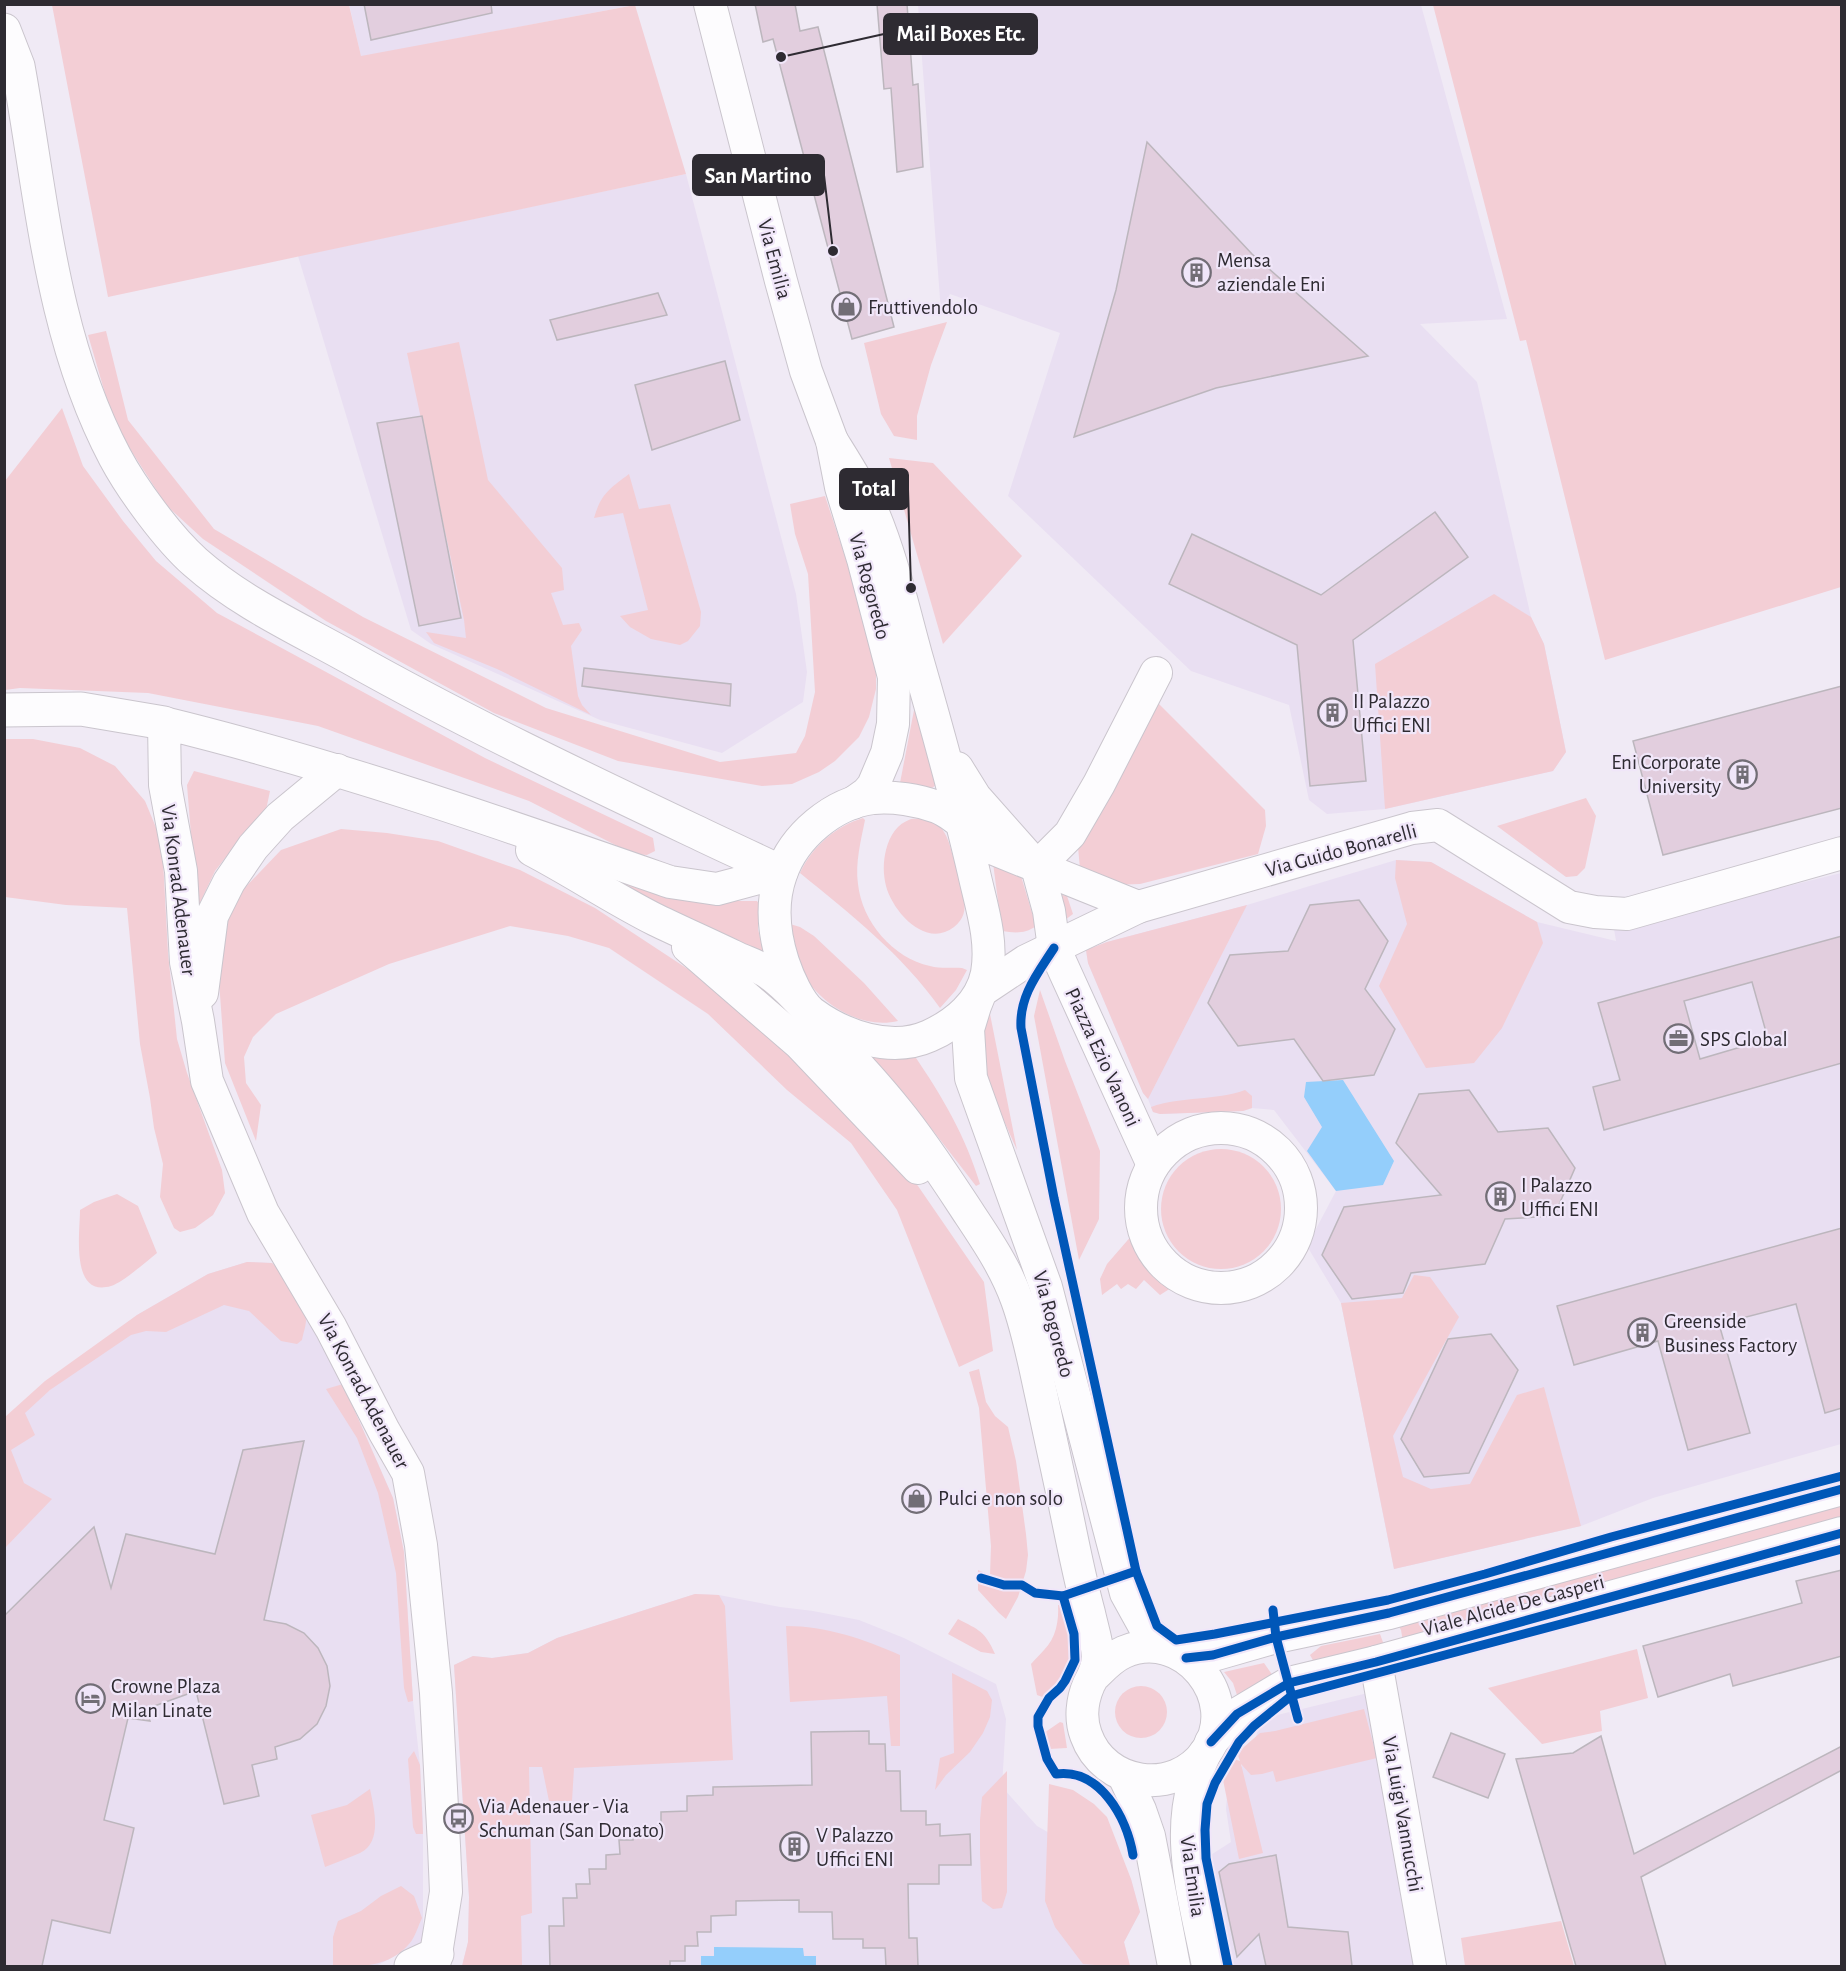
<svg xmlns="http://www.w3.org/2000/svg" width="1846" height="1971" font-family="'Alegreya Sans',sans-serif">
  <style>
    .built { fill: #e9dff2 }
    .green { fill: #f3ced5 }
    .water { fill: #94cefb }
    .building { fill: #e2cede; stroke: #bcb6bd; stroke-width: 1.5; fill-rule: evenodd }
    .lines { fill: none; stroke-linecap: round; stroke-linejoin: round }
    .minor-casing { stroke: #cac5cd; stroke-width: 34 }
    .highway-casing { stroke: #cac5cd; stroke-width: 35 }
    .minor { stroke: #fdfcfe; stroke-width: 32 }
    .highway { stroke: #fdfcfe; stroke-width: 33 }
    .cycleway-casing { stroke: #f0e6f9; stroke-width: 13 }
    .cycleway { stroke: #0057b8; stroke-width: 9 }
    .labels { text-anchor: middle; stroke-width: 4.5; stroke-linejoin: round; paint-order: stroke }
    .street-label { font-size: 21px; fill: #2e2b32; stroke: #f0e6f9 }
    .poi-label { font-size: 21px; fill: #2e2b32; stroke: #f0e6f9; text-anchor: start }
    .leader { fill: none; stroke: #2e2b32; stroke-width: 2 }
    .callout-dot { fill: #2e2b32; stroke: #f0e6f9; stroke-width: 2 }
    .callout { fill: #2e2b32; stroke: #2e2b32; stroke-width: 2 }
    .callout-label { font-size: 22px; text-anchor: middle; font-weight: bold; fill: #fff }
  </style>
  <rect width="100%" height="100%" fill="#f0eaf5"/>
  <g class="built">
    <path d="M349,4L634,5L361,57Z"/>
    <path d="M918,5H1421L1507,319L1420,324L1477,382L1531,617L1544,644L1566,752L1553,771L1385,809L1327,814L1309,800L1289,705L1191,671L1008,496L1060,333L950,294L941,312Z"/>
    <path d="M686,174L796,594L807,672L803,702L722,753L600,720L431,644L411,630L298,256Z"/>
    <path d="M1396,860L1431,862L1537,922L1616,941L1614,929L1841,873V1444L1653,1498L1581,1526L1394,1569L1341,1303L1307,1246L1336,1191L1274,1110L1252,1108L1243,1111L1160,1114L1153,1112L1148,1099L1143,1093L1088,963L1086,950L1107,942L1247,905Z"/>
    <path d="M247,1262L272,1263L284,1273L343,1384L393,1498L404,1552L413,1701L420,1765L423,1820V1941L376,1966H5L4,1422L50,1390L137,1315L208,1274Z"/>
    <path d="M695,1594L719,1595L780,1607L813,1611L859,1620L904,1638L996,1684L1006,1719L1002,1787L1037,1826L1131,1879L1140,1912L1124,1942L1130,1966H462L468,1942L469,1897L454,1665L473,1656L492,1658L528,1653L557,1638Z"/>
    <path d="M1368,1693L1424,1966H1215L1210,1941L1206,1858L1231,1842L1226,1809L1228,1785L1251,1754L1261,1719Z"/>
  </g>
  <g class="green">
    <path d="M52,5H349L361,56L635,5L686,174L108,297Z"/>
    <path d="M1433,5H1841V587L1605,660L1526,340L1520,341Z"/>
    <path d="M947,322L931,365L917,416V440L894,436L881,414L864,343Z"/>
    <path d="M106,331L128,420L214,529L363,617L546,708L720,762L796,753L805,736L815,692L808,574L795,534L790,504L825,496L865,617L876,665V689L869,717L859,737L835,761L819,772L792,784L762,786L618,761L494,713L326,621L203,539L166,505L114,424L88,335Z"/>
    <path d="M459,342L488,480L562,568L564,590L551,593L563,625L579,623L582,630L571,646L578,696L582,705L591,715L497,669L434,643L426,632L466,638L464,620L407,353Z"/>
    <path d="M62,408L83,466L123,521L156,561L217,613L485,758L653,838L655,851L647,855L633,854L529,801L318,726L148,693L20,688L5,690V481Z"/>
    <path d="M889,458L933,463L1022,556L943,644Z"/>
    <path d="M629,474L639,509L670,504L701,612L700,626L688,641L680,645L651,639L630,627L620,616L648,610L623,513L594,518C601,494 609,489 629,474Z"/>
    <path d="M1494,594L1531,617L1544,644L1566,752L1553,771L1385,809L1375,664Z"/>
    <path d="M1158,703L1265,810L1266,826L1258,854L1140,884L1111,885L1080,869L1078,847Z"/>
    <path d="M914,710L918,711L936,785L932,788L900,783Z"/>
    <path d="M4,739H33L80,748L115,766L145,801L162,842L168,953L177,1039L187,1073L222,1170L225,1193L213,1215L195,1228L180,1232L174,1228L160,1197L163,1164L154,1128L150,1098L140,1044L127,908L66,905L5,897Z"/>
    <path d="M194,771L270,791L266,810L243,835L215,871L197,909L187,785Z"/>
    <path d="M1586,798L1596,816L1585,868L1577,876L1566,877L1497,826Z"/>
    <path d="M863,818L865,820C861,840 855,863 858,884C862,922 893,958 930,966C941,969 952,967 962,968L967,970L956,990L940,1008C902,954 850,914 800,873C812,847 836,826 863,818Z"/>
    <path d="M911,819C943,817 947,834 954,860C958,873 961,886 964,898C966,910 964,919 954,927C926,949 893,912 886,886C883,874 883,862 886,850C890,835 897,824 911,819Z"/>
    <path d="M341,829L387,833L438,841L520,870L595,908L706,981L819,1072L918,1186L984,1282L993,1351L959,1367L897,1210L851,1143L787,1090L708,1014L609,948L568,936L510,926L389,964L276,1014L253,1037L244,1057L246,1083L261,1105L256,1141L225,1063L217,954L236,897L281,850Z"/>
    <path d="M1396,860L1431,862L1537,922L1543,943L1502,1028L1474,1063L1426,1068L1379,986L1407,924L1395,878Z"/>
    <path d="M993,863L1021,876L1036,926C1025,934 1015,933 1002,931Z"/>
    <path d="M622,876L713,901H757L759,904L758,929L764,954L658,905L619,881Z"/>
    <path d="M1049,892L1067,896L1073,914L1057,926Z"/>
    <path d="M1247,905L1148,1099L1143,1093L1088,963L1086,950L1107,942Z"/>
    <path d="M790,924L800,927L814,936L864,983L898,1021C858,1031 810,998 797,961C793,950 792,936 790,924Z"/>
    <path d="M1040,990L1065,1061L1100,1151L1099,1219L1079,1260L1034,1016Z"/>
    <path d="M989,1009L1017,1150C996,1101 973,1064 989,1009Z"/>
    <path d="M869,1054L914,1055C942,1096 966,1137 980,1184L976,1186L917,1110L869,1057Z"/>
    <path d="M1245,1090L1252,1096V1108L1243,1111L1160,1114L1153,1112L1151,1107C1182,1096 1215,1101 1245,1090Z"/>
    <circle cx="1221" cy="1209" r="60"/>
    <path d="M117,1194L138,1206L157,1253C147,1261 122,1283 111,1286C70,1298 80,1233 80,1210L94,1202Z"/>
    <path d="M1133,1234L1148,1253L1171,1288L1160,1295L1144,1280L1136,1289L1128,1284L1121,1289L1117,1284L1102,1295L1100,1279L1107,1264Z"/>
    <path d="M247,1262L272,1263C285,1274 305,1302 306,1320C306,1326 303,1334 302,1340L297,1344L281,1341L249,1311L224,1305L166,1332L146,1331L131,1335L50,1390L25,1413L35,1435L11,1450L24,1483L52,1499L5,1548V1417L45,1381L137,1315L208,1274Z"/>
    <path d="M1414,1275L1430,1277L1459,1317L1393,1436L1403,1477L1431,1489L1470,1484L1517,1395L1544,1387L1581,1526L1394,1569L1341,1303L1402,1298Z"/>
    <path d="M979,1369L986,1402L995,1416L1008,1427L1016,1461L1026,1534L1028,1555L1026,1571L1018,1597L1006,1619L999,1613L978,1590V1570L990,1575L991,1546L979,1408L969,1372Z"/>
    <path d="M343,1384L393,1498L404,1552L413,1701L408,1702L404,1688L396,1573L378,1493L357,1438L326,1389Z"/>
    <path d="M1841,1503V1520L1403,1642L1401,1630L1398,1625Z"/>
    <path d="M695,1594L719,1595L725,1606L733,1760L574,1768L572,1801H549L542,1767H529L532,1913L521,1916L522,1965L462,1966L468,1942L469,1897L454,1665L473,1656L492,1658L528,1653L557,1638Z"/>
    <path d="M1058,1605L1064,1606C1071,1631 1079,1664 1060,1686C1055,1690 1050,1694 1045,1698L1037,1695L1031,1664C1035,1659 1040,1655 1044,1650C1056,1638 1059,1621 1058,1605Z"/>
    <path d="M958,1619C979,1630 985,1631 995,1654L981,1652L948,1634Z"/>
    <path d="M786,1626C826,1626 864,1639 900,1655V1746H891L887,1696L790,1702Z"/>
    <path d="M1380,1634L1384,1645L1314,1662L1310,1655L1321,1646Z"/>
    <path d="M1637,1649L1648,1698L1600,1711L1602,1731L1542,1744L1488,1688Z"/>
    <path d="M1264,1663L1273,1676L1237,1695L1233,1683L1224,1672Z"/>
    <path d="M952,1673L987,1691L992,1700L990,1717L983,1733L970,1752L946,1775L935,1790L940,1758L954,1753Z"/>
    <circle cx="1141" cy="1712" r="26"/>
    <path d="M1364,1709L1377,1758L1276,1782L1273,1771L1262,1774L1251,1775L1241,1764L1263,1853L1239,1859L1220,1765L1228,1757L1240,1761L1237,1753L1260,1733L1275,1731Z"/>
    <path d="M1060,1722L1063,1723L1067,1748L1049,1749L1044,1733Z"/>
    <path d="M414,1751L420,1765L423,1834H416L413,1827L408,1759Z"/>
    <path d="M1007,1771V1892L1002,1908L993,1909L982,1901L980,1853V1820L982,1797Z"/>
    <path d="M1049,1784L1073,1790L1094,1804L1107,1817L1131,1879L1140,1912L1124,1942L1130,1966H1095V1965L1083,1964L1055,1927L1045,1901Z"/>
    <path d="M370,1789C374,1809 383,1842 360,1853C349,1858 337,1862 325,1867L311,1815L347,1805Z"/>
    <path d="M401,1886L414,1896L422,1918C418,1926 415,1938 409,1944C389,1967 362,1967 333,1966V1937L338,1921L361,1911L381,1896Z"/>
    <path d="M1561,1921L1574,1966H1465L1461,1938Z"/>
  </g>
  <g class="water">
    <path d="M1343,1080L1394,1161L1383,1185L1336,1191L1307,1151L1322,1127L1304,1097L1306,1082Z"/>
    <path d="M714,1947L803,1948L804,1956H816V1965H831V1966H701V1956H714Z"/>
  </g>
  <g class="building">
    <path d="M364,4H491L492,13L371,40Z"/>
    <path d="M755,4H795L800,31L818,27L894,327L852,339L773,39L763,42Z"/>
    <path d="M877,4H907L913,85L918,84L923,167L897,172L891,88L884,89Z"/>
    <path d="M1147,142L1252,254L1368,356L1216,388L1074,437L1116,290Z"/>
    <path d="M658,293L667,315L557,340L550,320Z"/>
    <path d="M725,361L740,420L652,450L635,385Z"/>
    <path d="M422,416L461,618L419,626L377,423Z"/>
    <path d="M1435,512L1468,557L1353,640L1366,781L1310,786L1297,645L1169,584L1192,534L1321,595Z"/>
    <path d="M584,668L731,684L730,706L582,686Z"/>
    <path d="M1842,686V808L1663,855L1633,741Z"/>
    <path d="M1359,900L1388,941L1365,989L1395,1029L1374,1075L1323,1081L1294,1039L1238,1046L1208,1003L1230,955L1288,951L1310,905Z"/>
    <path d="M1842,936V1063L1604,1130L1593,1087L1620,1080L1598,1003ZM1752,982L1768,1039L1700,1059L1684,1001Z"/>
    <path d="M1469,1090L1498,1132L1548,1128L1575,1168L1554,1216L1505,1219L1485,1264L1411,1273L1403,1293L1352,1299L1322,1255L1344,1207L1441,1195L1396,1143L1419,1094Z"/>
    <path d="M1842,1228V1408L1825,1413L1796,1304L1719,1324L1750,1433L1688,1450L1658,1341L1574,1365L1557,1306Z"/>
    <path d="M1491,1334L1518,1370L1469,1473L1424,1477L1401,1439L1448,1339Z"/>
    <path d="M304,1441L264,1620L286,1624L304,1633L318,1648L327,1666L330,1686L326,1706L317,1724L300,1739L275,1747L277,1759L252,1765L259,1796L224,1804L196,1691L146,1709L150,1721L128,1718L104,1820L134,1828L110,1933L52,1920L42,1966H4V1616L94,1527L111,1588L126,1534L215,1554L243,1450Z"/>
    <path d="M1842,1570V1656L1733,1686L1730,1674L1658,1697L1643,1646L1802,1603L1796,1581Z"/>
    <path d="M869,1731V1744H885L886,1771H900L901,1811H926V1825L940,1824V1836L970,1834L971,1865H939V1884H908L909,1938H917L918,1966H886L885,1948H863V1939H833L832,1912H799V1900L736,1901V1915L711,1916V1932H697L698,1946H685V1961H670V1966H550L549,1926H564L563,1898H577L576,1884H590L589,1869H606V1855L620,1854L619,1840H633V1827L661,1826V1812L687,1811V1796L713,1795V1787L812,1785L811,1732Z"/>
    <path d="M1451,1733L1505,1754L1488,1798L1433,1777Z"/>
    <path d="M1601,1736L1634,1854L1842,1746V1770L1641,1877L1666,1966H1576L1516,1759L1573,1753Z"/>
    <path d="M1276,1855L1288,1927L1348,1932L1352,1966H1266L1259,1934L1237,1957L1219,1872L1229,1864Z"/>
  </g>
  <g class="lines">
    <defs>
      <g id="minor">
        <path d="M710,4L781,281L806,371L832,441L841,487L863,559L894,677L893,724L887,753L873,786L867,793L853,803"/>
        <path d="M832,441C847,465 862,488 873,513C892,558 903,608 916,655C937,728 957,800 974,873C981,905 993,940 987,973C981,1003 956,1024 929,1036C891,1053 843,1036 812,1013C799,1003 788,977 783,962C774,934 771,902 781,874C794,836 833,803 873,798C893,796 918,800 937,807C958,815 975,837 994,849L1138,907"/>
        <path d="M957,768L975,797L1037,867L1049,911L1054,948L1153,1165"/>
        <path d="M532,850C574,872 614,899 656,920C683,933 710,945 737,958C748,963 761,967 770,974C794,992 813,1017 833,1039C855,1062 877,1086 897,1111C924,1144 947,1180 970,1215C988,1242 1006,1269 1017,1300C1028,1330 1034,1362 1041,1394C1050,1437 1060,1481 1069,1525C1075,1554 1081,1584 1089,1613C1092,1627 1097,1642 1098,1656C1098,1667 1094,1675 1089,1684C1082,1700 1080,1719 1086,1735C1104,1786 1174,1797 1206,1752C1243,1699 1183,1626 1124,1652C1112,1657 1104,1666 1095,1675"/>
        <path d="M1037,867L1070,834L1099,784L1156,673"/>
        <path d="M688,947L800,1044L918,1168"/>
        <path d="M202,993L212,916L229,882L253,847L280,817L337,770"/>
        <circle cx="1221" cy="1208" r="80"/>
        <path d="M1167,1649L1147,1631L1126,1593L1046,1287L971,1078L968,1029L975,1006L981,991L1026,961L1138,907L1412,828L1438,825L1569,907L1595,912L1627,914L1842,853"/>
        <path d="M1186,1658L1213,1655L1276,1637L1389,1613L1842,1489"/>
        <path d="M1376,1662L1430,1966"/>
        <path d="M1211,1742L1237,1714L1289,1683L1376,1662L1842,1533"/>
        <path d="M1205,1753C1170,1826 1194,1892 1208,1966"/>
        <path d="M1124,1776L1140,1810L1149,1836L1174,1966"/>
        <path d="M434,1966L446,1892L444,1846L436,1693L421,1545L408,1473L384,1431L331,1328L263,1213L207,1081L198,1021L186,962L181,871L165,785L164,723C336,765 504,824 670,882L717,889L781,872"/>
      </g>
      <g id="highway">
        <path d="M4,30L18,66C42,198 51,336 115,457C132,489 168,538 195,562C240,602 297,628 349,657C461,720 578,776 694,831C723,845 752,858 781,872"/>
        <path d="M4,710L81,709L164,723"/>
        <path d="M411,1966L437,1954"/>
      </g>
    </defs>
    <use href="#minor" class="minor-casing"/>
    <use href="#highway" class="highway-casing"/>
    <use href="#minor" class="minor"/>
    <use href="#highway" class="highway"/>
    <defs>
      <g id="cycleway">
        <path d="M1054,948C1038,973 1019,996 1021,1028L1054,1198L1136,1571L1157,1626L1176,1640L1215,1634L1388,1600L1485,1574L1611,1537L1842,1476"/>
        <path d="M981,1578L1004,1585H1022L1035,1593L1063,1596L1136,1571"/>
        <path d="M1063,1596L1074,1634L1075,1660L1065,1681L1060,1688L1049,1698L1038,1717V1726L1047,1759L1056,1774C1100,1768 1127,1818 1133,1855"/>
        <path d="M1273,1610L1276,1637L1298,1719"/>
        <path d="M1186,1658L1213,1655L1276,1637L1389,1613L1842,1489"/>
        <path d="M1211,1742L1237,1714L1289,1683L1376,1662L1842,1533"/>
        <path d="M1228,1966L1206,1858L1205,1830L1207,1804L1215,1783L1239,1742L1254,1726L1291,1696L1842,1549"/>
      </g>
    </defs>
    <use href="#cycleway" class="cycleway-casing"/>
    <use href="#cycleway" class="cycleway"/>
  </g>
  <defs>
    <symbol id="building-ring" viewBox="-11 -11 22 22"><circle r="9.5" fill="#f0e6f9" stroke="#726e76" stroke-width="1.5"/><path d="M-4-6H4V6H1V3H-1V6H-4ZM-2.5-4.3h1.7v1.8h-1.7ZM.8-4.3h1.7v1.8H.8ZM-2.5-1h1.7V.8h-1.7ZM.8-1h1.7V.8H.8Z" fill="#726e76"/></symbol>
    <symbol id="shop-ring" viewBox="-11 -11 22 22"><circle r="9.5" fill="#f0e6f9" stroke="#726e76" stroke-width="1.5"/><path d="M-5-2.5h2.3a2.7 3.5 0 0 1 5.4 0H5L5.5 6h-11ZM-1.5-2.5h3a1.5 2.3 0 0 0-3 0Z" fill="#726e76"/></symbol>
    <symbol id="office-ring" viewBox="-11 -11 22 22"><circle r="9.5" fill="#f0e6f9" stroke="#726e76" stroke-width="1.5"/><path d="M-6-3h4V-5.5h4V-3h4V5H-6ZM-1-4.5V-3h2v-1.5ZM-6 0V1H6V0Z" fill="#726e76"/></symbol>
    <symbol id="hotel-ring" viewBox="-11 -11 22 22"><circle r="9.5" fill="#f0e6f9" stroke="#726e76" stroke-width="1.5"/><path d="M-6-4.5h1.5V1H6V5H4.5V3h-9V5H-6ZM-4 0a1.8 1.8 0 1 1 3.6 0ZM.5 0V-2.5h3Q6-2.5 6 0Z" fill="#726e76"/></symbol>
    <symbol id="bus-ring" viewBox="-11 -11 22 22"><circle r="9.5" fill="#f0e6f9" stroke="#726e76" stroke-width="1.5"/><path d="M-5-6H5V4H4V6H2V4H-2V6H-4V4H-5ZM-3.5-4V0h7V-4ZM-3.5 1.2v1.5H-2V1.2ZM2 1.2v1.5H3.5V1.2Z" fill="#726e76"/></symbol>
  </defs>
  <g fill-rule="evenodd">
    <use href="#building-ring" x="1180" y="256" width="33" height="33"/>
    <use href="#shop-ring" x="830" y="290" width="33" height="33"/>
    <use href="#building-ring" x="1316" y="696" width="33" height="33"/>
    <use href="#building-ring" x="1726" y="758" width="33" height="33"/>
    <use href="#office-ring" x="1662" y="1022" width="33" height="33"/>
    <use href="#building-ring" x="1484" y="1180" width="33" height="33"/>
    <use href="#building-ring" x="1626" y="1316" width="33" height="33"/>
    <use href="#shop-ring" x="900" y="1482" width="33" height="33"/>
    <use href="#hotel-ring" x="74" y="1682" width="33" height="33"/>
    <use href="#bus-ring" x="442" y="1802" width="33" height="33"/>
    <use href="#building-ring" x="778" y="1830" width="33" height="33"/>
  </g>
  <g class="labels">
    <g class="street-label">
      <text transform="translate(775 259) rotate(75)" y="7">Via Emilia</text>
      <text transform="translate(870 586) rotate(75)" y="7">Via Rogoredo</text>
      <text transform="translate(1341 850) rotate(-15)" y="7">Via Guido Bonarelli</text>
      <text transform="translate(179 890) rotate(83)" y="7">Via Konrad Adenauer</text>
      <text transform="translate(1103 1057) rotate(65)" y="7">Piazza Ezio Vanoni</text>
      <text transform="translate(1054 1324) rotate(75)" y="7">Via Rogoredo</text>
      <text transform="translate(364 1391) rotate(62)" y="7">Via Konrad Adenauer</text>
      <text transform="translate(1513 1605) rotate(-15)" y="7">Viale Alcide De Gasperi</text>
      <text transform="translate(1403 1814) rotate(80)" y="7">Via Luigi Vannucchi</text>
      <text transform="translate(1193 1876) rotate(82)" y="7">Via Emilia</text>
    </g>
    <g class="poi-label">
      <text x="1217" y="267">Mensa<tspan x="1217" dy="24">aziendale Eni</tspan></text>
      <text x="868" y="314">Fruttivendolo</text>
      <text x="1353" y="708">II Palazzo<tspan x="1353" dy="24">Uffici ENI</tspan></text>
      <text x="1721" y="769" text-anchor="end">Eni Corporate<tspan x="1721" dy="24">University</tspan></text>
      <text x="1700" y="1046">SPS Global</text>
      <text x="1521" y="1192">I Palazzo<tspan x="1521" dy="24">Uffici ENI</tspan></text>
      <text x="1664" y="1328">Greenside<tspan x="1664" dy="24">Business Factory</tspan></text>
      <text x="938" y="1505">Pulci e non solo</text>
      <text x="111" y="1693">Crowne Plaza<tspan x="111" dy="24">Milan Linate</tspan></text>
      <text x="479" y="1813">Via Adenauer - Via<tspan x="479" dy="24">Schuman (San Donato)</tspan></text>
      <text x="816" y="1842">V Palazzo<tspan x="816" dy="24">Uffici ENI</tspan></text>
    </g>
  </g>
  <path class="leader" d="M781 57L884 34M833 251L824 175M911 588L908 489"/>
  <g class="callout-dot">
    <circle cx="781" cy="57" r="6"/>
    <circle cx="833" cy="251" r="6"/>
    <circle cx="911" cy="588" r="6"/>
  </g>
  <g class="callout">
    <rect x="884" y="14" width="153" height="40" rx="6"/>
    <rect x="693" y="155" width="131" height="40" rx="6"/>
    <rect x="840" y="469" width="68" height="40" rx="6"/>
  </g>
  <g class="callout-label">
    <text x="961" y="41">Mail Boxes Etc.</text>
    <text x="758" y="183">San Martino</text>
    <text x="874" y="496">Total</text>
  </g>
  <rect width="1846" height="1971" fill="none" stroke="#2e2b32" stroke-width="12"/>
</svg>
